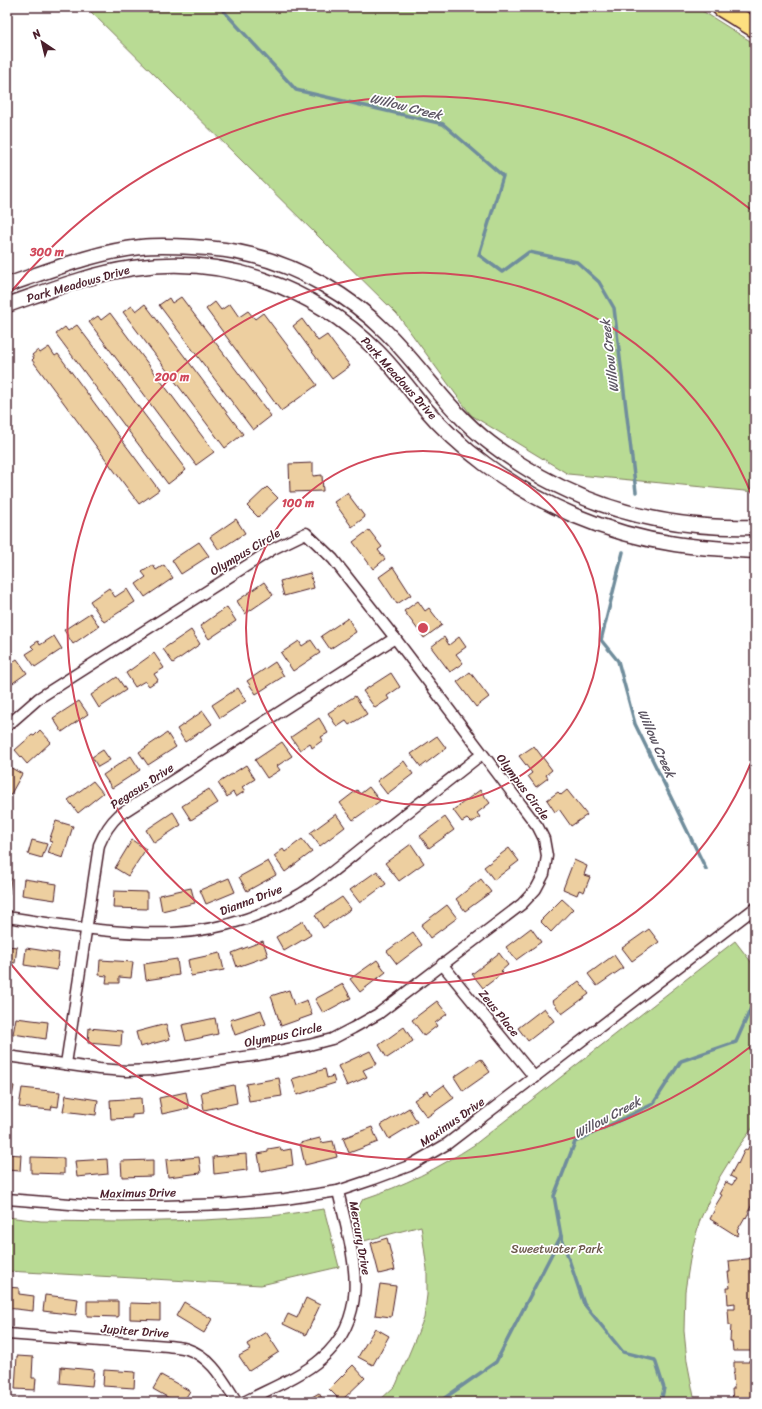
<svg xmlns="http://www.w3.org/2000/svg" width="762" height="1409" font-family="Sriracha,sans-serif">
  <style>
    .green { fill: #b9db94; stroke: #827d60 }
    .lines { fill: none; stroke-linecap: round; stroke-linejoin: round }
    .stream { stroke: #6f8d9c; stroke-width: 3.5 }
    .building { fill: #edcfa0; stroke: #4a1f2b }
    .minor-casing { stroke: #4a1f2b; stroke-width: 13 }
    .secondary-casing { stroke: #4a1f2b; stroke-width: 17 }
    .motorway-casing { stroke: #4a1f2b; stroke-width: 21 }
    .minor { stroke: #fff; stroke-width: 10 }
    .secondary { stroke: #fff; stroke-width: 14 }
    .motorway { stroke: #fde080; stroke-width: 18 }
    .ring { fill: none; stroke: #d1495b; stroke-width: 2 }
    .labels { text-anchor: middle; stroke-width: 3.5; stroke-linejoin: round; paint-order: stroke }
    .street-label { font-size: 12px; fill: #4a1f2b; stroke: #fff }
    .park-label { font-size: 12px; fill: #6b574a; stroke: #fff }
    .water-label { font-size: 13px; font-style: italic; fill: #5d5663; stroke: #fff }
    .centre { fill: #d1495b; stroke: #fff; stroke-width: 2 }
    .ring-label { font-size: 12px; text-anchor: middle; font-weight: bold; fill: #d1495b; stroke: #fff; stroke-width: 3.5; stroke-linejoin: round; paint-order: stroke }
  </style>
  <rect width="100%" height="100%" fill="#fff"/>
  <filter id="ink" filterUnits="userSpaceOnUse"><feTurbulence type="fractalNoise" baseFrequency=".025" numOctaves="2"/><feDisplacementMap in="SourceGraphic" scale="8" xChannelSelector="R" yChannelSelector="G"/><feConvolveMatrix kernelMatrix="1 2 1 2 8 2 1 2 1" color-interpolation-filters="sRGB"/></filter>
  <g filter="url(#ink)">
    <g class="green">
      <path d="M87,7H696L755,44V492L568,474L471,415L397,314L87,8Z"/>
      <path d="M735,941L755,967V1125L738,1147L719,1178L700,1220L691,1253L685,1291L684,1331L687,1361L695,1402H378L396,1385L424,1318L427,1295V1269L421,1226L364,1241L356,1211L363,1199C405,1185 437,1169 474,1145Z"/>
      <path d="M324,1209L339,1267L261,1285L7,1271V1217L41,1221L122,1222L204,1220L272,1216Z"/>
    </g>
    <g class="lines">
      <g class="stream">
        <path d="M220,7L296,90L443,124L503,176L479,255L502,272L529,252L577,262L599,282L614,308L636,492"/>
        <path d="M623,552L601,640L618,661L635,724L706,869"/>
        <path d="M439,1402L496,1362L561,1236"/>
        <path d="M661,1402L664,1388L655,1360L623,1352L584,1304L561,1236L554,1196L575,1142L653,1104L681,1061L736,1042L755,999"/>
      </g>
    </g>
    <g class="building">
      <path d="M181,297L271,416L253,430L159,305L169,298L172,303Z"/>
      <path d="M215,302L221,310L230,304L239,317L248,311L255,319L263,313L317,385L281,411L206,309Z"/>
      <path d="M145,304L243,434L225,448L123,312L132,306L136,311Z"/>
      <path d="M110,313L214,452L196,465L89,322L98,316L101,320Z"/>
      <path d="M302,319L318,341L327,335L350,366L332,379L293,326Z"/>
      <path d="M77,325L186,470L168,484L56,334L65,327L68,331Z"/>
      <path d="M49,347L55,356L58,354L159,490L139,504L32,360L34,358L32,355L38,350L40,353Z"/>
      <path d="M313,463V476L322,475L323,491L290,492L289,464Z"/>
      <path d="M267,487L278,498L258,517L247,506Z"/>
      <path d="M347,493L365,517L352,527L334,502Z"/>
      <path d="M236,519L245,533L219,550L210,537Z"/>
      <path d="M369,530L382,547L378,550L385,559L373,569L353,542Z"/>
      <path d="M199,542L209,556L181,574L172,560Z"/>
      <path d="M153,565L156,570L164,565L173,578L145,597L136,584L146,577L142,572Z"/>
      <path d="M393,567L411,595L397,604L379,577Z"/>
      <path d="M310,573L314,588L284,596L280,581Z"/>
      <path d="M264,582L273,595L245,614L237,601Z"/>
      <path d="M109,588L115,597L127,589L135,602L104,622L90,601Z"/>
      <path d="M418,601L425,611L429,608L442,625L424,638L404,611Z"/>
      <path d="M227,607L236,621L209,639L200,626Z"/>
      <path d="M90,613L99,626L73,644L64,630Z"/>
      <path d="M348,618L356,632L330,649L321,636Z"/>
      <path d="M191,630L200,644L173,663L163,649Z"/>
      <path d="M54,636L62,649L35,667L26,654L34,649L31,646L38,641L40,645Z"/>
      <path d="M444,637L449,645L459,637L466,647L456,654L463,663L450,672L431,647Z"/>
      <path d="M311,640L320,653L293,671L281,653L299,641L302,646Z"/>
      <path d="M154,653L164,668L154,674L158,680L149,686L145,681L135,687L126,673Z"/>
      <path d="M17,659L27,673L7,687V666Z"/>
      <path d="M275,662L284,676L256,694L247,681Z"/>
      <path d="M470,672L489,697L476,707L457,682Z"/>
      <path d="M391,673L400,687L387,696L389,699L375,708L363,691Z"/>
      <path d="M117,677L126,690L99,708L91,695Z"/>
      <path d="M238,688L246,701L220,718L212,705Z"/>
      <path d="M355,696L367,714L349,725L346,721L337,727L328,713Z"/>
      <path d="M79,701L88,714L62,732L53,718Z"/>
      <path d="M203,711L212,724L185,742L177,729Z"/>
      <path d="M319,718L328,733L321,737L323,740L312,748L310,743L300,750L291,737Z"/>
      <path d="M40,730L51,742L27,764L15,750L32,735L34,736Z"/>
      <path d="M167,733L176,747L148,765L139,752Z"/>
      <path d="M437,736L446,748L421,767L411,754Z"/>
      <path d="M282,742L292,756L277,766L280,770L267,778L255,760Z"/>
      <path d="M534,746L552,770L546,775L548,778L536,787L528,776L532,773L519,756Z"/>
      <path d="M103,750L110,760L98,767L92,757Z"/>
      <path d="M131,756L140,770L112,788L103,775Z"/>
      <path d="M404,761L413,774L387,794L377,781Z"/>
      <path d="M246,765L255,779L242,787L245,791L236,797L233,792L227,797L218,783Z"/>
      <path d="M8,766L22,774L7,801V768Z"/>
      <path d="M93,781L103,793L78,813L68,800Z"/>
      <path d="M369,787L380,801L353,820L340,803L357,790L360,794Z"/>
      <path d="M209,789L218,803L191,820L182,806Z"/>
      <path d="M480,790L490,803L477,813L480,817L471,823L467,819L462,822L453,810Z"/>
      <path d="M567,790L587,815L571,826L559,809L555,812L547,800L558,792L561,795Z"/>
      <path d="M173,812L181,825L154,843L146,830Z"/>
      <path d="M336,814L345,827L320,846L310,833Z"/>
      <path d="M445,817L454,830L429,848L420,836Z"/>
      <path d="M56,821L73,826L63,858L48,853L52,842L49,841Z"/>
      <path d="M302,839L312,852L285,872L274,856L283,849L285,852Z"/>
      <path d="M32,840L47,844L42,858L28,854Z"/>
      <path d="M132,840L146,849L128,876L115,868Z"/>
      <path d="M411,844L424,863L399,881L385,863Z"/>
      <path d="M509,848L519,861L494,880L484,867Z"/>
      <path d="M574,860L587,866L584,875L590,877L584,892L579,890L577,895L563,889Z"/>
      <path d="M268,861L276,875L247,891L239,877Z"/>
      <path d="M377,871L386,884L360,903L350,890Z"/>
      <path d="M7,877L11,878L9,894H7Z"/>
      <path d="M229,878L235,892L206,904L200,890Z"/>
      <path d="M24,879L57,884L55,900L22,895Z"/>
      <path d="M481,879L491,892L465,911L456,899Z"/>
      <path d="M191,888L195,903L162,911L159,895Z"/>
      <path d="M114,891L147,892V909L113,908Z"/>
      <path d="M342,897L351,909L323,928L315,915Z"/>
      <path d="M562,899L573,909L551,932L540,921Z"/>
      <path d="M447,905L457,918L430,938L421,925Z"/>
      <path d="M303,921L311,935L284,951L276,937Z"/>
      <path d="M531,928L541,942L516,960L506,947Z"/>
      <path d="M649,929L659,942L632,961L622,948Z"/>
      <path d="M413,932L422,945L397,964L387,951Z"/>
      <path d="M263,941L268,956L237,967L232,953Z"/>
      <path d="M7,946L17,947L15,963L8,962L7,966Z"/>
      <path d="M26,948L59,953L57,970L24,965Z"/>
      <path d="M220,953L224,970L191,976L188,960Z"/>
      <path d="M499,953L508,965L501,971L503,973L483,988L472,974Z"/>
      <path d="M614,955L623,968L597,986L588,974Z"/>
      <path d="M177,959L179,975L146,980L144,964Z"/>
      <path d="M100,960L133,962L131,978L119,977V983H106L107,976L99,975Z"/>
      <path d="M377,960L386,972L360,992L350,979Z"/>
      <path d="M579,981L589,994L562,1014L552,1001Z"/>
      <path d="M343,984L351,998L323,1013L315,999Z"/>
      <path d="M289,990L294,1005L307,1000L312,1015L281,1026L271,996Z"/>
      <path d="M437,1001L447,1014L435,1023L437,1026L424,1036L412,1020Z"/>
      <path d="M544,1008L554,1021L528,1041L518,1028Z"/>
      <path d="M261,1010L266,1024L235,1035L230,1020Z"/>
      <path d="M16,1018L48,1022L46,1039L13,1034Z"/>
      <path d="M215,1018L218,1034L186,1041L182,1025Z"/>
      <path d="M166,1024L170,1039L140,1047L136,1032Z"/>
      <path d="M404,1027L413,1041L387,1058L379,1045Z"/>
      <path d="M89,1028L122,1031L121,1046L88,1043Z"/>
      <path d="M370,1051L377,1064L363,1070L367,1077L347,1086L338,1066Z"/>
      <path d="M481,1059L490,1072L463,1091L454,1077Z"/>
      <path d="M325,1069L327,1078L333,1076L335,1083L297,1095L292,1079Z"/>
      <path d="M279,1078L282,1096L249,1101L246,1084Z"/>
      <path d="M7,1085L14,1086L11,1102H7Z"/>
      <path d="M234,1085L237,1103L204,1110L201,1092Z"/>
      <path d="M444,1085L454,1098L427,1117L414,1100L427,1091L430,1095Z"/>
      <path d="M22,1088L60,1092L58,1107L52,1106L51,1110L19,1107Z"/>
      <path d="M186,1092L189,1108L162,1114L159,1098Z"/>
      <path d="M66,1095L98,1100L96,1115L63,1111Z"/>
      <path d="M141,1098L142,1114L132,1115V1118L111,1119L110,1100Z"/>
      <path d="M409,1108L417,1122L389,1139L381,1125Z"/>
      <path d="M372,1127L378,1142L349,1153L343,1138Z"/>
      <path d="M320,1138L321,1143L333,1141L337,1157L305,1165L300,1143Z"/>
      <path d="M752,1141L755,1142V1199L748,1212H749L746,1218L745,1217L737,1231L739,1233L737,1236L710,1219L715,1209L714,1208L722,1195L719,1194L726,1182L732,1185L736,1179L730,1176L737,1163L738,1164L745,1149L747,1150Z"/>
      <path d="M280,1147L281,1151L291,1149L293,1165L261,1171L258,1154L268,1152V1149Z"/>
      <path d="M7,1154L21,1155L20,1171L7,1170Z"/>
      <path d="M246,1154L247,1170L214,1174L213,1157Z"/>
      <path d="M31,1157L64,1158V1174L31,1173Z"/>
      <path d="M199,1157L201,1173L168,1177L166,1160Z"/>
      <path d="M107,1159L108,1174L77,1177L75,1161Z"/>
      <path d="M153,1160V1176L122,1177L121,1161Z"/>
      <path d="M387,1238L395,1270L379,1274L371,1243Z"/>
      <path d="M755,1258V1351H733L732,1341H730L731,1325H729L728,1309H735V1303L728,1304L727,1288H730L728,1272H730L729,1261Z"/>
      <path d="M380,1284L396,1286L391,1317L375,1315Z"/>
      <path d="M7,1287L19,1288V1294L34,1296L33,1311L7,1308Z"/>
      <path d="M45,1295L78,1299L76,1315L43,1311Z"/>
      <path d="M306,1298L320,1305L306,1335L283,1324L288,1314L297,1318Z"/>
      <path d="M87,1301H118V1317L87,1316Z"/>
      <path d="M184,1302L212,1319L204,1333L176,1316Z"/>
      <path d="M130,1303L160,1304V1320L130,1319Z"/>
      <path d="M375,1328L389,1336L373,1365L358,1357Z"/>
      <path d="M266,1332L279,1352L249,1371L239,1356L250,1350L247,1344Z"/>
      <path d="M17,1356L33,1357L32,1378H36L35,1390L15,1389Z"/>
      <path d="M749,1360H755V1402H733L732,1389H734L733,1374L734,1373V1362H749Z"/>
      <path d="M353,1365L365,1378L341,1401L329,1389Z"/>
      <path d="M61,1367L94,1370L92,1386L60,1383Z"/>
      <path d="M104,1370L135,1372L134,1388L103,1386Z"/>
      <path d="M161,1375L190,1391L183,1402H176L153,1389Z"/>
      <path d="M319,1393L324,1402H303Z"/>
      <path d="M12,1399L28,1400V1402H12Z"/>
    </g>
    <g class="lines">
      <defs>
        <g id="minor">
          <path d="M7,726L39,698L273,549L306,533L333,559L395,638L538,827L544,839L547,856L544,874L536,889L522,904L378,1014L353,1028L332,1039L309,1045L258,1055L153,1070L126,1071L99,1069L7,1056"/>
          <path d="M7,917C62,925 116,935 172,933C221,931 275,913 316,884C337,869 357,852 377,836C412,809 447,782 482,754"/>
          <path d="M442,964L535,1078"/>
          <path d="M66,1064L99,845C104,833 109,824 119,815L395,638"/>
          <path d="M7,1199L95,1206H163L228,1204L285,1199L338,1191L374,1179L409,1166L447,1144L755,908"/>
          <path d="M7,1334L168,1346C174,1347 181,1347 187,1349C212,1357 224,1382 237,1402"/>
          <path d="M244,1402C267,1390 302,1376 321,1359C375,1313 351,1249 338,1191"/>
        </g>
        <g id="secondary">
          <path d="M7,285C51,270 95,252 141,247C158,245 175,246 192,247C212,248 232,250 251,255C300,267 350,296 386,332C422,368 449,412 490,443C568,503 657,530 755,527"/>
          <path d="M7,305C48,291 90,274 133,268C224,254 312,287 377,351C394,368 408,387 423,406C441,427 462,447 485,464C540,505 606,534 675,544C701,548 728,549 755,551"/>
        </g>
        <path id="motorway" d="M721,7L755,28"/>
      </defs>
      <use href="#minor" class="minor-casing"/>
      <use href="#secondary" class="secondary-casing"/>
      <use href="#motorway" class="motorway-casing"/>
      <use href="#minor" class="minor"/>
      <use href="#secondary" class="secondary"/>
      <use href="#motorway" class="motorway"/>
    </g>
  </g>
  <g class="ring">
    <circle cx="423" cy="628" r="177"/>
    <path d="M754 755A355 355 0 1 1 754 501"/>
    <path d="M754 1044A532 532 0 0 1 10 963M10 293A532 532 0 0 1 754 212"/>
  </g>
  <g class="labels">
    <g class="street-label">
      <text transform="translate(78 284) rotate(-16)" y="4">Park Meadows Drive</text>
      <text transform="translate(399 378) rotate(48)" y="4">Park Meadows Drive</text>
      <text transform="translate(245 552) rotate(-31)" y="4">Olympus Circle</text>
      <text transform="translate(142 786) rotate(-33)" y="4">Pegasus Drive</text>
      <text transform="translate(523 787) rotate(53)" y="4">Olympus Circle</text>
      <text transform="translate(251 900) rotate(-21)" y="4">Dianna Drive</text>
      <text transform="translate(499 1013) rotate(51)" y="4">Zeus Place</text>
      <text transform="translate(283 1035) rotate(-12)" y="4">Olympus Circle</text>
      <text transform="translate(452 1122) rotate(-35)" y="4">Maximus Drive</text>
      <text transform="translate(138 1193) rotate(-1)" y="4">Maximus Drive</text>
      <text transform="translate(360 1238) rotate(80)" y="4">Mercury Drive</text>
      <text transform="translate(135 1331) rotate(4)" y="4">Jupiter Drive</text>
    </g>
    <g class="park-label">
      <text x="557" y="1253">Sweetwater Park</text>
    </g>
    <g class="water-label">
      <text transform="translate(406 106) rotate(14)" y="5">Willow Creek</text>
      <text transform="translate(609 356) rotate(-97)" y="5">Willow Creek</text>
      <text transform="translate(657 743) rotate(66)" y="5">Willow Creek</text>
      <text transform="translate(607 1117) rotate(-28)" y="5">Willow Creek</text>
    </g>
  </g>
  <circle cx="423" cy="628" r="6" class="centre"/>
  <g class="ring-label">
    <text x="47" y="256">300 m</text>
    <text x="172" y="381">200 m</text>
    <text x="298" y="507">100 m</text>
  </g>
  <rect width="762" height="1409" fill="none" stroke="#fff" stroke-width="24"/>
  <rect x="12" y="12" width="738" height="1385" fill="none" stroke="#4a1f2b" stroke-width="1.5" filter="url(#ink)"/>
  <g transform="translate(42 42) rotate(325)" stroke="#ffffff" stroke-width="3" paint-order="stroke">
  <path d="M0-3L7 15L0 10L-7 15Z" fill="#4a1f2b"/>
  <text y="-6" font-size="11" font-weight="bold" text-anchor="middle" fill="#4a1f2b">N</text>
  </g>
</svg>
